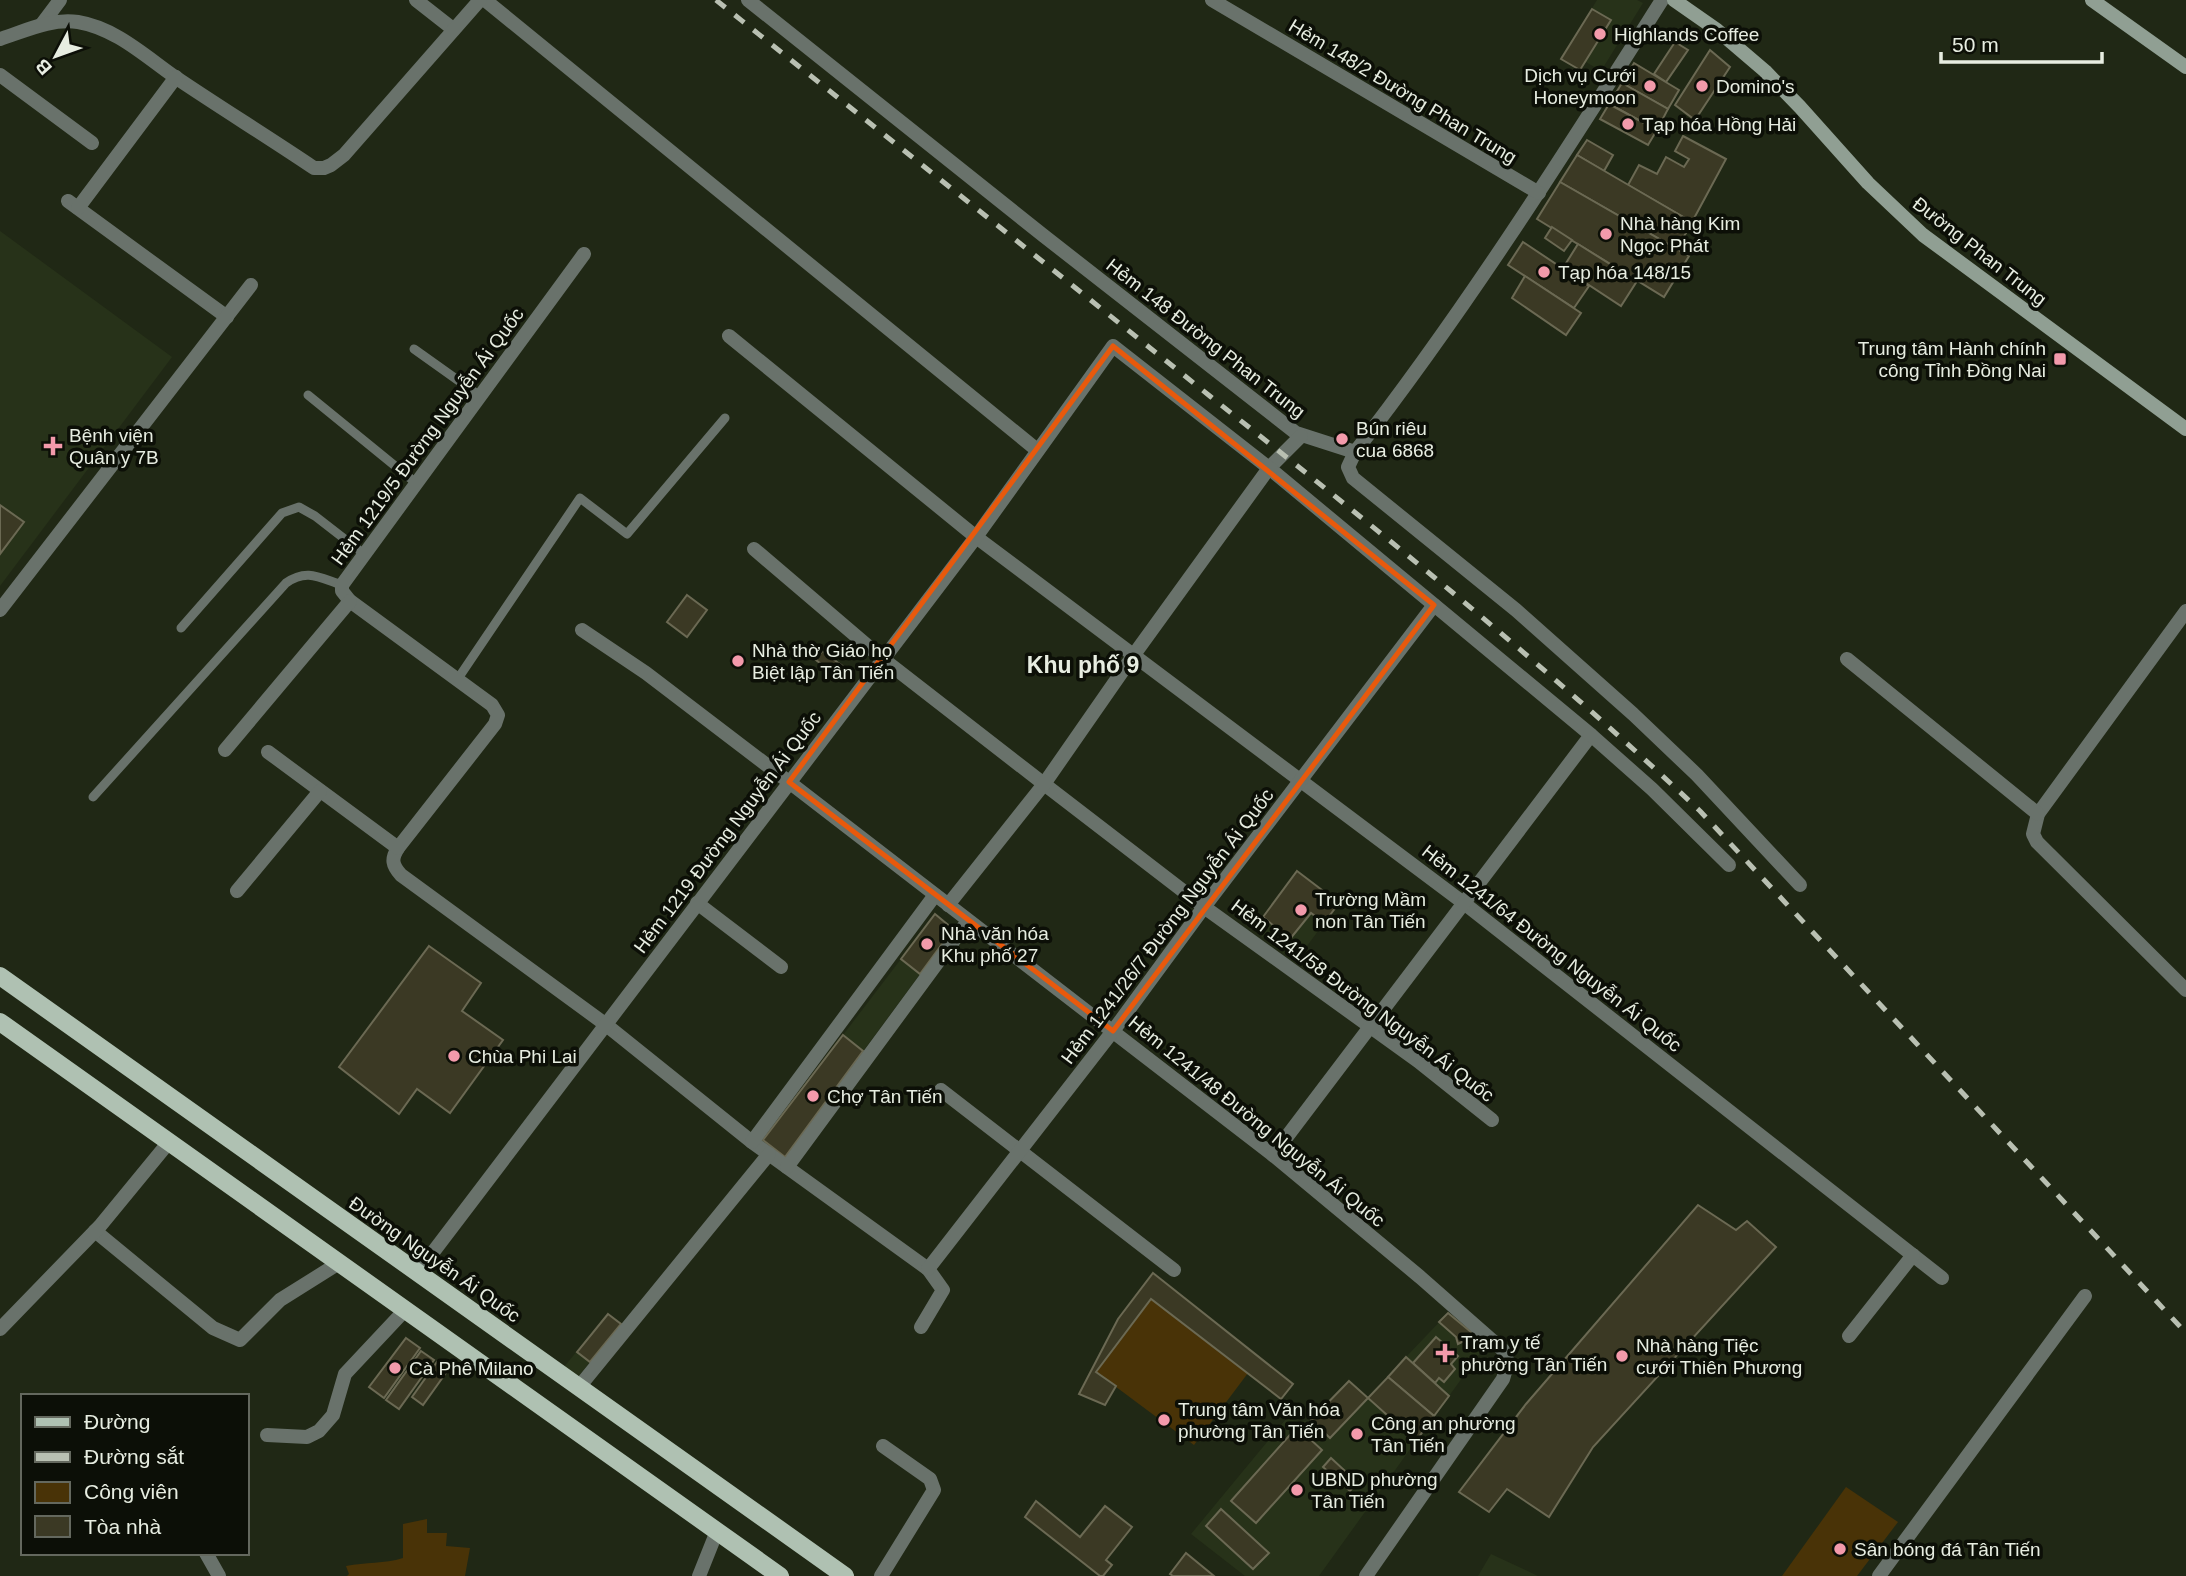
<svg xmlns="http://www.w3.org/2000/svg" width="2186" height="1576" font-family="Helvetica,sans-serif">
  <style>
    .built { fill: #273219 }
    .green { fill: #493307 }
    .building { fill: #3b3924; stroke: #6b6953; stroke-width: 2 }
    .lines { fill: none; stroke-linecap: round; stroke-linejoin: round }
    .lane { stroke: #69726b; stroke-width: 9 }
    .street { stroke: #69726b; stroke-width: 14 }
    .secondary { stroke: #909f93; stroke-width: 14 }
    .primary { stroke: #afc1b2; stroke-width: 18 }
    .rail { stroke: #b9c0b2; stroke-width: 5; stroke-dasharray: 12 12; stroke-linecap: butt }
    .marked { fill: none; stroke: #e8590c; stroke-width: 5; stroke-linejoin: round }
    .poi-dot { fill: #f39aab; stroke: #0c0f07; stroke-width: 2.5 }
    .labels { text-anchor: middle; stroke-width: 7; stroke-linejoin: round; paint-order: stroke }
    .poi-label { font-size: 19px; fill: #e7ede1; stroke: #0c0f07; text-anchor: start }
    .street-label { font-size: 19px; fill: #e7ede1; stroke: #0c0f07 }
    .quarter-label { font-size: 23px; font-weight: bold; fill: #e7ede1; stroke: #0c0f07 }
  </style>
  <rect width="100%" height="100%" fill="#202815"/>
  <g class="built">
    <path d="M1597,0H1637L1643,3L1601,71L1586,62L1580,70L1561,59Z"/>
    <path d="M0,231L172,357L0,586Z"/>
    <path d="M1297,871L1339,903L1295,962L1253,930Z"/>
    <path d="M901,959L920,974L785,1157L763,1140Z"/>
    <path d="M1448,1313L1471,1332L1470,1338L1483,1349L1449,1396L1406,1357Z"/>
    <path d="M608,1314L621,1324L577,1378L563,1368Z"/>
    <path d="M1349,1381L1416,1441L1319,1576H1245L1191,1534L1286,1419L1300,1421L1311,1420Z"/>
    <path d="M1491,1554L1519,1567L1538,1576H1478Z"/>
  </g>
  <g class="green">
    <path d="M1151,1299L1248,1373L1194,1445L1096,1372Z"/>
    <path d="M1846,1487L1898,1522L1857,1576H1782Z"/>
    <path d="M427,1519V1533H447L446,1546L470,1548L465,1576H347L349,1574L346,1566C366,1562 384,1564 403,1558V1524Z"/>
  </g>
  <g class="building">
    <path d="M1592,9L1611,20L1580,70L1561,59Z"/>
    <path d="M1675,42L1688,50L1666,82L1654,74Z"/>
    <path d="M1710,50L1730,67L1695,120L1675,105Z"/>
    <path d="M1634,63L1679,90L1668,109L1622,83Z"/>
    <path d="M1622,83L1668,109L1657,130L1609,104Z"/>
    <path d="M1609,104L1657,130L1648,145L1600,119Z"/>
    <path d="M1683,136L1726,159L1692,222L1628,185L1639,165L1657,174L1666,157L1684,167L1689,159L1675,151Z"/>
    <path d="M1587,140L1613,155L1604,171L1577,155Z"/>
    <path d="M1577,155L1692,222L1677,249L1560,182Z"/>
    <path d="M1560,182L1689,256L1664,297L1537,219Z"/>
    <path d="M1552,227L1572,240L1564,251L1545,238Z"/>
    <path d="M1523,242L1589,286L1574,308L1508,265Z"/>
    <path d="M1578,244L1637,281L1621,306L1563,268Z"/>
    <path d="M1525,276L1581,313L1566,335L1512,298Z"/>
    <path d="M0,505L24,522L0,554Z"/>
    <path d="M687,595L707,610L687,637L667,622Z"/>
    <path d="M822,651L848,670L841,679L816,660Z"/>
    <path d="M1297,871L1339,903L1324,923L1311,913L1290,939L1263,917Z"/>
    <path d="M935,914L953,929L920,974L901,959Z"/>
    <path d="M429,946L481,983L462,1011L503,1040L450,1113L417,1089L399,1114L339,1067Z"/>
    <path d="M843,1035L863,1051L785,1157L763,1140Z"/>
    <path d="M1698,1205L1736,1230L1747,1221L1776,1247L1593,1447L1549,1517L1507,1489L1489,1512L1459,1492L1526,1404Z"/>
    <path d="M1153,1273L1293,1384L1281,1399L1151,1299L1096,1372L1116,1386L1105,1405L1079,1394L1118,1319Z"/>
    <path d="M1448,1313L1471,1332L1470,1338L1458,1344L1456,1337L1439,1322Z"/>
    <path d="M608,1314L621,1324L590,1362L577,1352Z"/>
    <path d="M1436,1337L1458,1356L1451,1364L1455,1369L1444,1382L1439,1378L1435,1383L1413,1363Z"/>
    <path d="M406,1338L420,1348L384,1398L369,1387Z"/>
    <path d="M421,1351L434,1360L399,1409L386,1400Z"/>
    <path d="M1406,1357L1449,1396L1434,1416L1388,1377Z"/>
    <path d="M437,1362L448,1370L423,1405L412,1397Z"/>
    <path d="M1388,1377L1434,1416L1416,1441L1368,1398Z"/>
    <path d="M1349,1381L1368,1398L1330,1438L1311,1420Z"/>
    <path d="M1297,1427L1322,1450L1256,1523L1231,1501Z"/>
    <path d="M1331,1458L1357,1482L1350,1491L1323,1467Z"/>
    <path d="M1036,1501L1080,1537L1105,1506L1132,1527L1106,1560L1112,1565L1103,1576H1100L1025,1517Z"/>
    <path d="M1221,1509L1269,1553L1253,1569L1206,1526Z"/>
    <path d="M1186,1553L1214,1576H1173L1170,1574Z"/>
  </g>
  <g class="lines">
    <g class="lane">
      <path d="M414,349L480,396"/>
      <path d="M308,395L416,483"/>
      <path d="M181,628L282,513L299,507L315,516L364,554"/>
      <path d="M457,680L580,498L627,534L725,418"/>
      <path d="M93,797L286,583C307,568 320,578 342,585"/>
    </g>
    <g class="street">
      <path d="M416,0L453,29"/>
      <path d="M485,0L1037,450"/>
      <path d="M748,0L1044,236L1296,433L1355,452C1467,308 1564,154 1662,0"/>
      <path d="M1212,0L1539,193"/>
      <path d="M42,24L60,0"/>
      <path d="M0,39C25,31 51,18 78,22C115,28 145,56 175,77C221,108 268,137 314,168H324L331,165L344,155L480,0"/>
      <path d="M0,75L92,143"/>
      <path d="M68,201L227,317"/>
      <path d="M78,208L176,77"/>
      <path d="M584,254L342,585V591L350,601L492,705L498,715L495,724L398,848C391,859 392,865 401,875L605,1024L752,1142L928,1269L943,1290L921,1327"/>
      <path d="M729,336L976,537L1465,904L1942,1278"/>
      <path d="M1355,452L1348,467L1353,478L1516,610L1633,714L1697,775L1800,885"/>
      <path d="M754,549L883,659L1044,784L1204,907L1418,1061L1492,1120"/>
      <path d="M0,610L251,285"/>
      <path d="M2186,611L2038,814L2033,834L2037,842L2186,990"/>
      <path d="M582,630L646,673L789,782L1273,1155L1420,1277L1503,1350L1508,1362L1503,1379L1366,1576"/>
      <path d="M1847,659L2038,814"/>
      <path d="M225,750L350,601"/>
      <path d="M268,752L398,848"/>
      <path d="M237,891L320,791"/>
      <path d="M697,903L781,967"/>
      <path d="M948,905L1044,784L1133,656L1269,468L1301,436"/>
      <path d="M941,1090L1174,1270"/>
      <path d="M752,1142L935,895"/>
      <path d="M1273,1155L1591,735"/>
      <path d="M787,1167L968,921"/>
      <path d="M95,1231L213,1328L240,1340L280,1300L339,1263"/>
      <path d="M928,1269L1113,1031L1204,907L1434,605"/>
      <path d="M418,1272L976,537L1113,346L1269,468L1591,735L1652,789L1729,865"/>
      <path d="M0,1329L100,1226L169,1142"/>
      <path d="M1849,1336L1913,1255"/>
      <path d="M579,1387L769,1154"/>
      <path d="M267,1435L307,1437L319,1431L333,1415L345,1374L406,1309"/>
      <path d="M206,1553L219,1576"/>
      <path d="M699,1576L717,1531"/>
      <path d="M881,1576L934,1490L930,1479L883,1446"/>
      <path d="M1879,1576L2085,1296"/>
    </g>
    <g class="secondary">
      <path d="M1674,0L1717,30L1765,71L1800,107L1868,183L1923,235L2186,429"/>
      <path d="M2092,0L2186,67"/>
    </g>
    <g class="primary">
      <path d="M0,976L845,1576"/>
      <path d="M0,1022L780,1576"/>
    </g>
    <path class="rail" d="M716,0C881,132 1046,264 1211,397C1378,530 1545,664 1700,811L2186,1333"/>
  </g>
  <path class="marked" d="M1113,346L1434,605L1113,1031L789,782Z"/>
  <g class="poi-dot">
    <circle cx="1600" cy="34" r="7"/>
    <circle cx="1650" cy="86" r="7"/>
    <circle cx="1702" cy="86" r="7"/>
    <circle cx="1628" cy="124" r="7"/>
    <circle cx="1606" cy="234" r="7"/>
    <circle cx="1544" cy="272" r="7"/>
    <rect x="2053" y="352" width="14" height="14" rx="3.5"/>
    <circle cx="1342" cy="439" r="7"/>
    <path d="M49.5 435.5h7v7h7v7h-7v7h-7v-7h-7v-7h7z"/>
    <circle cx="738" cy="661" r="7"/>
    <circle cx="1301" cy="910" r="7"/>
    <circle cx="927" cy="944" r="7"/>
    <circle cx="454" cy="1056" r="7"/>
    <circle cx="813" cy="1096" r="7"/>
    <path d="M1441.5 1342.5h7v7h7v7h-7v7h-7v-7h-7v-7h7z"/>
    <circle cx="1622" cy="1356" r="7"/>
    <circle cx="395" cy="1368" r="7"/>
    <circle cx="1164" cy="1420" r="7"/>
    <circle cx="1357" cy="1434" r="7"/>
    <circle cx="1297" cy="1490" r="7"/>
    <circle cx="1840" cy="1549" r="7"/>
  </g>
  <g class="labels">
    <g class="poi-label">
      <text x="1614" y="41">Highlands Coffee</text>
      <text x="1636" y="82" text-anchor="end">Dịch vụ Cưới<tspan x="1636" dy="22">Honeymoon</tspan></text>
      <text x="1716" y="93">Domino's</text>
      <text x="1642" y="131">Tạp hóa Hồng Hải</text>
      <text x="1620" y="230">Nhà hàng Kim<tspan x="1620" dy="22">Ngọc Phát</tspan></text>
      <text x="1558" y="279">Tạp hóa 148/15</text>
      <text x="2046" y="355" text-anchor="end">Trung tâm Hành chính<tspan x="2046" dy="22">công Tỉnh Đồng Nai</tspan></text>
      <text x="1356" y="435">Bún riêu<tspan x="1356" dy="22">cua 6868</tspan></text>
      <text x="69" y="442">Bệnh viện<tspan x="69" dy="22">Quân y 7B</tspan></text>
      <text x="752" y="657">Nhà thờ Giáo họ<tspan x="752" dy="22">Biệt lập Tân Tiến</tspan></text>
      <text x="1315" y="906">Trường Mầm<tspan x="1315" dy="22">non Tân Tiến</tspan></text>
      <text x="941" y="940">Nhà văn hóa<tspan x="941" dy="22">Khu phố 27</tspan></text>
      <text x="468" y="1063">Chùa Phi Lai</text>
      <text x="827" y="1103">Chợ Tân Tiến</text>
      <text x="1461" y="1349">Trạm y tế<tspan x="1461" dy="22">phường Tân Tiến</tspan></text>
      <text x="1636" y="1352">Nhà hàng Tiệc<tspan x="1636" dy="22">cưới Thiên Phương</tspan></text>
      <text x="409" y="1375">Cà Phê Milano</text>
      <text x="1178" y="1416">Trung tâm Văn hóa<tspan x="1178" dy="22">phường Tân Tiến</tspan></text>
      <text x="1371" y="1430">Công an phường<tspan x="1371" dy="22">Tân Tiến</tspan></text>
      <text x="1311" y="1486">UBND phường<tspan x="1311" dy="22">Tân Tiến</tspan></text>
      <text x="1854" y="1556">Sân bóng đá Tân Tiến</text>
    </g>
    <g class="street-label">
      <text transform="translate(1403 91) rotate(31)" y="7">Hẻm 148/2 Đường Phan Trung</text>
      <text transform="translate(1980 251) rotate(38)" y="7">Đường Phan Trung</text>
      <text transform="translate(1206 338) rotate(38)" y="7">Hẻm 148 Đường Phan Trung</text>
      <text transform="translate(427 436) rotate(-54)" y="7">Hẻm 1219/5 Đường Nguyễn Ái Quốc</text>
      <text transform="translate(727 832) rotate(-53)" y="7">Hẻm 1219 Đường Nguyễn Ái Quốc</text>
      <text transform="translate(1167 926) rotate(-53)" y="7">Hẻm 1241/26/7 Đường Nguyễn Ái Quốc</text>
      <text transform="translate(1552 948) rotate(38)" y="7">Hẻm 1241/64 Đường Nguyễn Ái Quốc</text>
      <text transform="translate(1363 1000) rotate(37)" y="7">Hẻm 1241/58 Đường Nguyễn Ái Quốc</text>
      <text transform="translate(1257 1121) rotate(39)" y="7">Hẻm 1241/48 Đường Nguyễn Ái Quốc</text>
      <text transform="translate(435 1259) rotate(35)" y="7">Đường Nguyễn Ái Quốc</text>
    </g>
    <g class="quarter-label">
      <text x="1083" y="673">Khu phố 9</text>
    </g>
  </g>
  <rect x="21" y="1394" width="228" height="161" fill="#0c0f07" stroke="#64685e" stroke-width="2"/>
  <rect x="35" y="1417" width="35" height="10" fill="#afc1b2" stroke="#64685e" stroke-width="2"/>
  <text x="84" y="1429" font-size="21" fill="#e7ede1">Đường</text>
  <rect x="35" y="1452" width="35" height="10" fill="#b9c0b2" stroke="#64685e" stroke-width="2"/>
  <text x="84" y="1464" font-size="21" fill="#e7ede1">Đường sắt</text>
  <rect x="35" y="1482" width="35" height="21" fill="#493307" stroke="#64685e" stroke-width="2"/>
  <text x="84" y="1499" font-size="21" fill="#e7ede1">Công viên</text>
  <rect x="35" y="1516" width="35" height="21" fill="#3b3924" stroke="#64685e" stroke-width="2"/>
  <text x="84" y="1534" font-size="21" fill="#e7ede1">Tòa nhà</text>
  <g transform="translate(56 56) rotate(229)" stroke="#0c0f07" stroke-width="5" paint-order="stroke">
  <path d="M0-5L12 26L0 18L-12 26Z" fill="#e7ede1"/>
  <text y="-10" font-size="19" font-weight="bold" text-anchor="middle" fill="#e7ede1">B</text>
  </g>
  <path d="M1941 52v10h161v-10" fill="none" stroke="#e7ede1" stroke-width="3.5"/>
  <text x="1952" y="52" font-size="21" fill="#e7ede1" stroke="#0c0f07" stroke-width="5" paint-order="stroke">50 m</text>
</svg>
